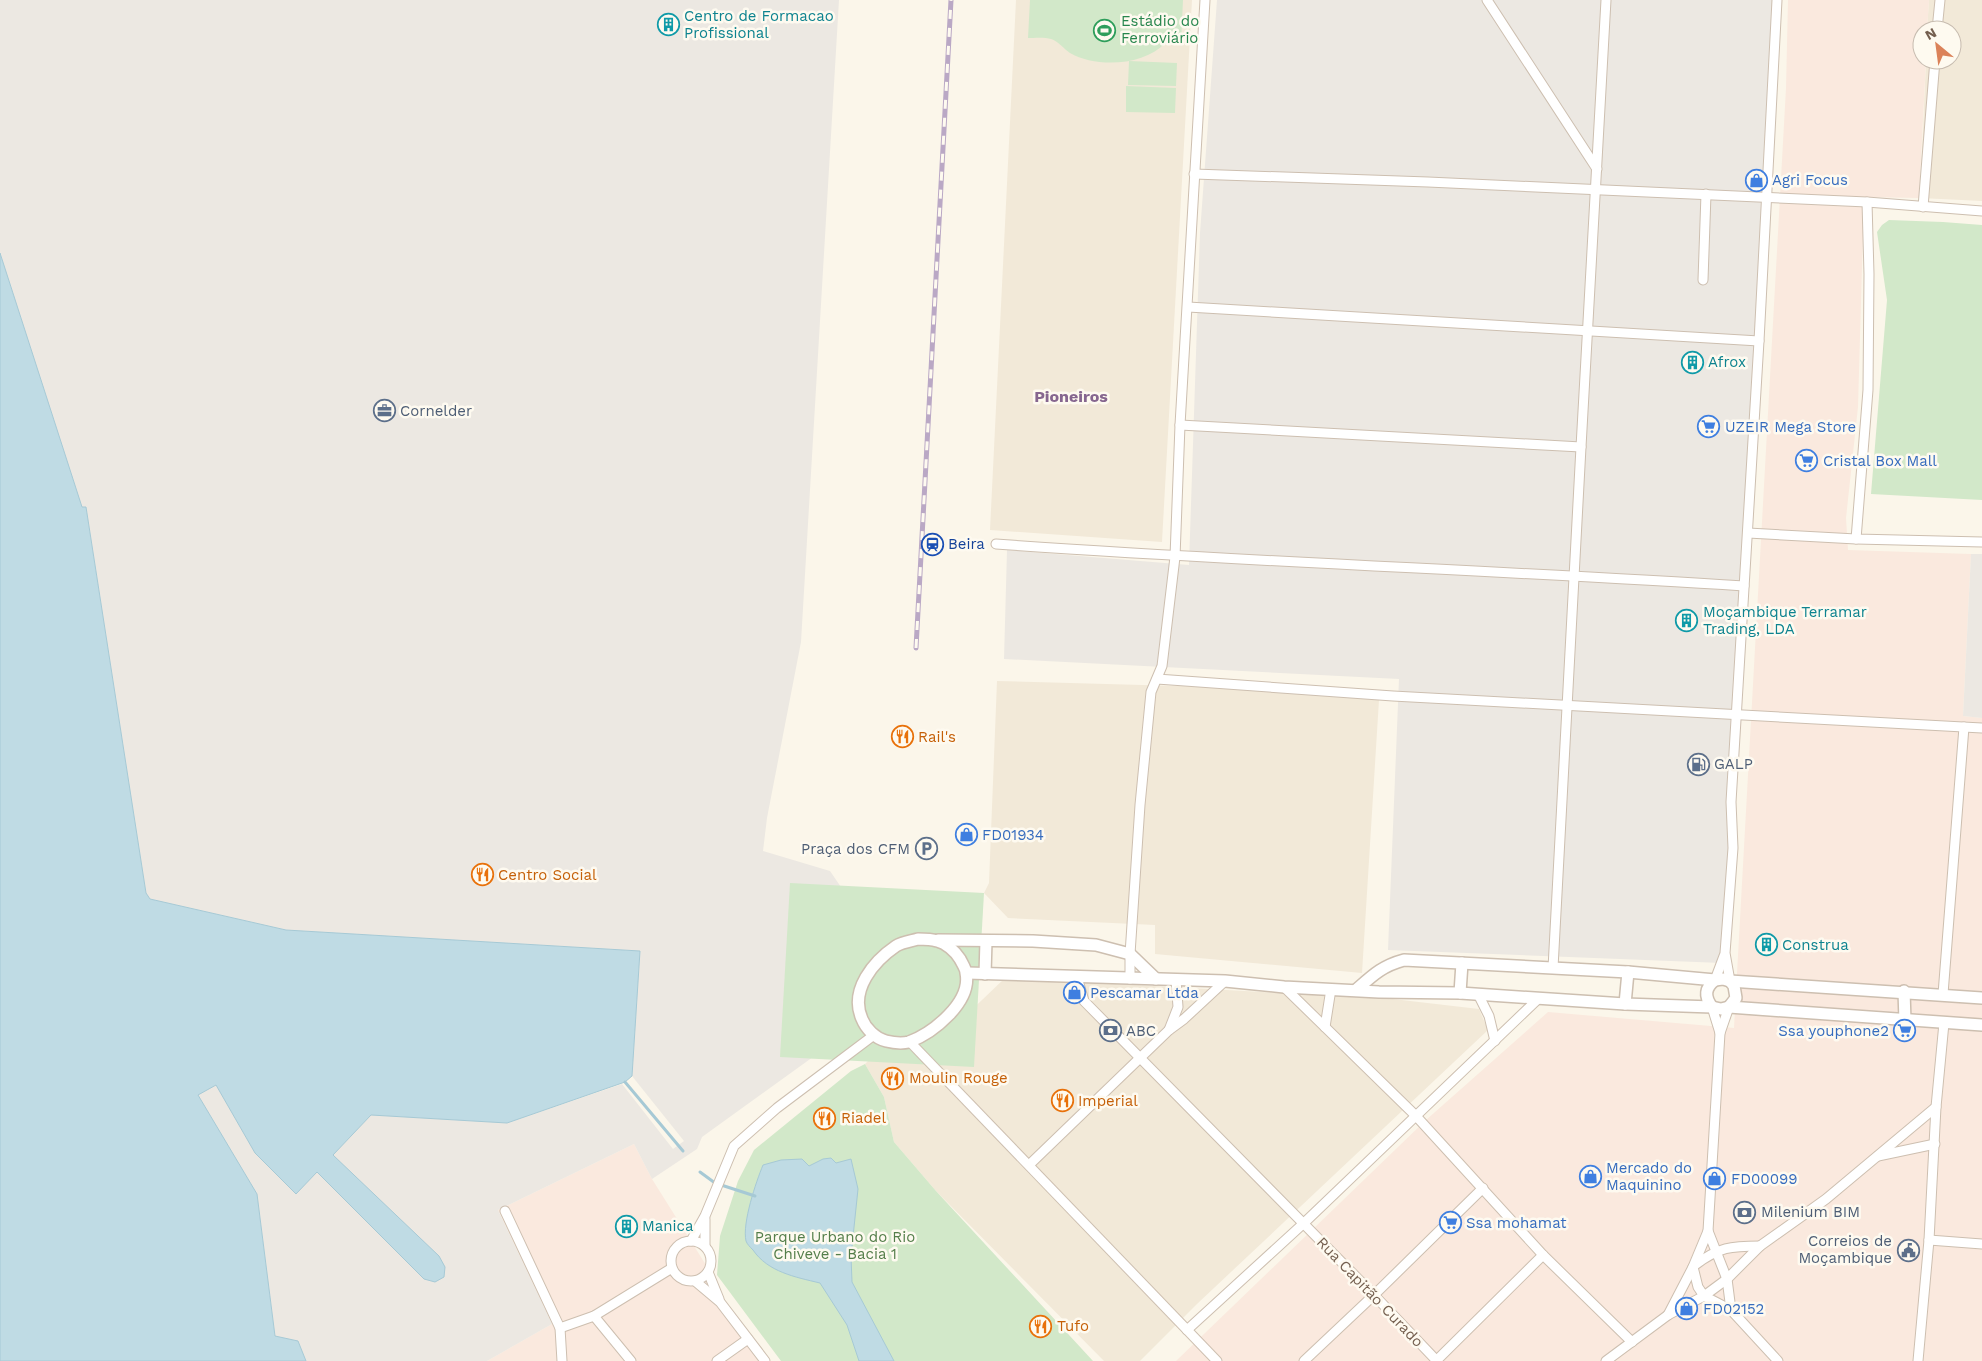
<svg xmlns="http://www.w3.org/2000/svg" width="1982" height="1361" font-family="'Work Sans',sans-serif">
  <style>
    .residential { fill: #f2e9d8 }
    .commercial { fill: #fae9de }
    .industrial { fill: #ece8e2 }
    .green { fill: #d2e8c9 }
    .water { fill: #bfdbe4; stroke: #a6c9d5 }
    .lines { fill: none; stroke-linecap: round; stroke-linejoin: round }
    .stream { stroke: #a6c9d5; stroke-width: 3 }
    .minor-casing { stroke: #cdbfb0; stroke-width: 11 }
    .tertiary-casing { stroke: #cdbfb0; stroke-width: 14 }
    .minor { stroke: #fff; stroke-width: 9 }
    .tertiary { stroke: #fff; stroke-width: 11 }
    .rail-casing { stroke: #baa8c5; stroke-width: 5 }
    .rail { stroke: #fefaf0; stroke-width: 3; stroke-dasharray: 9; stroke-linecap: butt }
    .labels { text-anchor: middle; stroke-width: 5; stroke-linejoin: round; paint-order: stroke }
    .culture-label { font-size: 15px; fill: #0d838f; stroke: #fefaf0; text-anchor: start }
    .leisure-label { font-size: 15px; fill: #27864d; stroke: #fefaf0; text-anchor: start }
    .shop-label { font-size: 15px; fill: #366cbe; stroke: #fefaf0; text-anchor: start }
    .service-label { font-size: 15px; fill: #4e5e75; stroke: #fefaf0; text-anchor: start }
    .transit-label { font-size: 15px; fill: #164399; stroke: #fefaf0; text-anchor: start }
    .food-label { font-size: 15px; fill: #c56008; stroke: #fefaf0; text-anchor: start }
    .park-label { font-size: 15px; fill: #547e4a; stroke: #fefaf0 }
    .street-label { font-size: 15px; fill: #745f4f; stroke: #fefaf0 }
    .neighbourhood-label { font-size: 16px; font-weight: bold; fill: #86668f; stroke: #fefaf0 }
  </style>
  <rect width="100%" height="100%" fill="#fbf6ea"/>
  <g class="residential">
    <path d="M1016,0H1192L1162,542L990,530Z"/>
    <path d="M1929,0H1982V201L1920,198L1926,60H1952V30H1927Z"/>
    <path d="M997,681L1251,688L1379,700L1362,973L1155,954V925L1008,918L984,893L989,883Z"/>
    <path d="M1005,978L1393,999L1479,1009L1488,1030L1197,1304L1140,1361H1104L936,1191L894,1142L884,1097L865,1064L875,1054L936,1044Z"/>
  </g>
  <g class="commercial">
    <path d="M1788,0H1929L1927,30H1922V60H1926L1919,198L1864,197L1858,407L1846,518L1848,550L1971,554L1963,716L1982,718V1361H1176L1426,1120L1548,1012L1734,1028L1786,88Z"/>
    <path d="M634,1144L652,1179L711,1273L713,1288L770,1361H487L552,1324L498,1210Z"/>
  </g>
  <g class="industrial">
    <path d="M0,0H839L801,642L767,818L763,851L830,871L843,890L849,1031L702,1137L697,1149L652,1179L634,1144L498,1210L552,1324L487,1361H306L298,1341L275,1336L257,1194L198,1095L216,1085L255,1153L296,1193L371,1115L507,1123L622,1084L673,1149L684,1141L632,1076L640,951L286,930L150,899L146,893L86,507L82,508L0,253Z"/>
    <path d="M1217,0H1775L1722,963L1388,950L1399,679L1004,659L1007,550L1189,565L1200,233Z"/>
    <path d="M1971,554H1982V718L1963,716Z"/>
  </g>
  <g class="green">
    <path d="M1030,0H1183L1181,44L1165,43C1144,66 1096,68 1070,53C1064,49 1058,41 1051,39C1045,37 1034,38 1028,38Z"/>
    <path d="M1129,61L1177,63L1176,86L1128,85Z"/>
    <path d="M1126,86L1176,88L1175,113L1126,112Z"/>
    <path d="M1889,220L1943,222L1982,225V500L1871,494L1887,300L1877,232L1882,225Z"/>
    <path d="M790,883L984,893L974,1067L780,1057Z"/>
    <path d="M865,1064L884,1097L894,1142L936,1191L1093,1361H781L717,1275L720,1236L738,1181L754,1150L851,1071Z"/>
  </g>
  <g class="water">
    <path d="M0,253L82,507H86L146,893L150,899L286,930L640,951L632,1076L625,1082L507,1123L371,1115L333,1155L439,1256L445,1267L444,1277L435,1282L424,1279L317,1172L296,1194L255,1153L216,1085L198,1095L257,1194L275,1336L298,1341L306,1361H0Z"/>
    <path d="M831,1158L836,1163L851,1159L858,1189L851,1256L852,1282L894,1361H859L847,1325L820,1283C795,1277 768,1272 753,1250C750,1247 747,1244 746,1241C742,1223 756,1182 763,1165L781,1160L802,1159L809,1166L823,1159Z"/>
  </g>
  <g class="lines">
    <g class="stream">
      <path d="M625,1082L683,1151"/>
      <path d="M700,1172L715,1183L755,1196"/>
    </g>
    <defs>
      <g id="minor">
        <path d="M1487,0L1597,169"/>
        <path d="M1937,30L1940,0"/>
        <path d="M1194,174L1428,182L1867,202L1982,211"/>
        <path d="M1923,207L1935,60"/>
        <path d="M1703,280L1706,194"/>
        <path d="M1188,307L1759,341"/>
        <path d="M1180,425L1581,447L1606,0"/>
        <path d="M1748,533L1856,539L1982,542"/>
        <path d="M1856,539L1868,390L1869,274L1867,202"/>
        <path d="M996,544C1245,562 1495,570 1744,586"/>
        <path d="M1157,679L1393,696L1982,728"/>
        <path d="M1553,968L1581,447"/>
        <path d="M1077,977L1084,1001L1374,1295L1437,1361"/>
        <path d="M1130,979V954L1140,805L1151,692L1162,666L1175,557L1180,425L1205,0"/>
        <path d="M1715,980L1724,956"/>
        <path d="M1730,981L1725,953L1733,848L1731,802L1759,341L1777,0"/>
        <path d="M1284,987L1416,1116L1543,1255L1632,1342"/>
        <path d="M1478,994L1489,1016L1495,1041"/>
        <path d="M1943,994L1964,727"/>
        <path d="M1712,1007L1720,1033"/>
        <path d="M1325,1027L1331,989"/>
        <path d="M1169,1030L1178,1007L1176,980"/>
        <path d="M909,1041L1217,1361"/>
        <path d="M1878,1156L1935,1144"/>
        <path d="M1029,1165L1169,1030L1184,1019L1225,981"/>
        <path d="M505,1211L560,1328L562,1361"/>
        <path d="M1708,1231L1727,1279L1731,1310"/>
        <path d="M1929,1240L1982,1244"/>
        <circle cx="691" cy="1261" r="20"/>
        <path d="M691,1241L705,1216L734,1146L777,1108L874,1035"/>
        <path d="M705,1246V1219"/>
        <path d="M1695,1265C1719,1247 1731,1246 1760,1246"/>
        <path d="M1693,1267L1698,1287L1704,1296L1731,1310L1778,1361"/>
        <path d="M708,1272L719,1299"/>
        <path d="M695,1281L720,1302L765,1361"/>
        <path d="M1668,1315L1693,1267L1708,1231L1720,1033L1729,1007"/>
        <path d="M594,1316L631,1361"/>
        <path d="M560,1328L594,1316L672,1268"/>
        <path d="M1187,1330L1304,1223L1538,999"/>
        <path d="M717,1361L748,1339"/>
        <path d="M1304,1361L1374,1295L1483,1188"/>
        <path d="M1436,1361L1543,1255"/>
        <path d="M1606,1361L1668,1315L1704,1296L1727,1279L1760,1246L1826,1199L1936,1107"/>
        <path d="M1918,1361L1929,1240L1936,1107L1944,1023"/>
      </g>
      <g id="tertiary">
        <path d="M918,939C924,939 931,939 937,941C946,943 955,951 960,959C962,963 966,969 966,973C972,1002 933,1033 909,1042C901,1044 894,1043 886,1041C875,1038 866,1029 862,1019C849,990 874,961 896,946C902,942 911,941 918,939Z"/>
        <path d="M938,940L1033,941L1096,945L1130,954L1156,979"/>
        <path d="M967,973L1225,981L1284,987L1379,992L1460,993L1625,1004L1712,1007L1721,1009L1729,1007L1982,1025"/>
        <path d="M985,974L986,941"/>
        <path d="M1356,990C1373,975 1382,966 1404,960L1628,972L1715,980L1723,979L1730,981L1982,998"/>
        <path d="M1904,991L1905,1021"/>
        <path d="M1460,993L1462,963"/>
        <path d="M1625,1004L1628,972"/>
        <path d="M1712,1007C1704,996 1705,988 1715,980"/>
        <path d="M1729,1007L1736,998L1734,986L1730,981"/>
      </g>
    </defs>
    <use href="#minor" class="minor-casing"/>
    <use href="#tertiary" class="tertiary-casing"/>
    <use href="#minor" class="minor"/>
    <use href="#tertiary" class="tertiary"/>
    <defs>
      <path id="rail" d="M916,648L951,0"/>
    </defs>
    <use href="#rail" class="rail-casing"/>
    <use href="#rail" class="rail"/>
  </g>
  <defs>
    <symbol id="building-ring" viewBox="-11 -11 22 22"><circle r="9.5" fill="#fefaf0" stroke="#0f9aa8" stroke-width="1.5"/><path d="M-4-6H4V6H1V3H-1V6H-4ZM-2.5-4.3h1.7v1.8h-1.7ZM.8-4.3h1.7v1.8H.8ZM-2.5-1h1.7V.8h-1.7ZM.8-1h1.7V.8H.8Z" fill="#0f9aa8"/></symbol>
    <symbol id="stadium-ring" viewBox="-11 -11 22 22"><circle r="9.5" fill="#fefaf0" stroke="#2e9e5b" stroke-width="1.5"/><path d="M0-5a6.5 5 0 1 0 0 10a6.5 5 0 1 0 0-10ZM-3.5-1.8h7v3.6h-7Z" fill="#2e9e5b"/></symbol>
    <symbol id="shop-ring" viewBox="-11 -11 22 22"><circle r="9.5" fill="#fefaf0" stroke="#3f7fe0" stroke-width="1.5"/><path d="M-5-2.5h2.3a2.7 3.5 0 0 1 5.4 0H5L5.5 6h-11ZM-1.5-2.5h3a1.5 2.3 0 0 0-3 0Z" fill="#3f7fe0"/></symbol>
    <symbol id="office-ring" viewBox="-11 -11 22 22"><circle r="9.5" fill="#fefaf0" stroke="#5c6f8a" stroke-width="1.5"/><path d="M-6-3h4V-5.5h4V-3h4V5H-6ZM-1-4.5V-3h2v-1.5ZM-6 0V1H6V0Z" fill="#5c6f8a"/></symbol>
    <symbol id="supermarket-ring" viewBox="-11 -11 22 22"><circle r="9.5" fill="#fefaf0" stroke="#3f7fe0" stroke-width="1.5"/><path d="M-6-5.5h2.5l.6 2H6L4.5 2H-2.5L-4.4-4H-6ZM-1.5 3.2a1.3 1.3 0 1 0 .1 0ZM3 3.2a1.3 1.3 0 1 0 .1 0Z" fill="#3f7fe0"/></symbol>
    <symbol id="station-ring" viewBox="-11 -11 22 22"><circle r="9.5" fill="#fefaf0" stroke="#1a4fb4" stroke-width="1.5"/><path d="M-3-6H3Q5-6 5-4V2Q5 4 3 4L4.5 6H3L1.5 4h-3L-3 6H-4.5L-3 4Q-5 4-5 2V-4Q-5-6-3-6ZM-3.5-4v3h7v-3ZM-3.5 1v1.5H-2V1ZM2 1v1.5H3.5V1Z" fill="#1a4fb4"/></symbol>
    <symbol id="restaurant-ring" viewBox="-11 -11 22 22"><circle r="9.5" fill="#fefaf0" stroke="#e8710a" stroke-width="1.5"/><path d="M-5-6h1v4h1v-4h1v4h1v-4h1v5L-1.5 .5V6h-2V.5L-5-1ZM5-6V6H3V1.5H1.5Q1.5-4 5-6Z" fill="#e8710a"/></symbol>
    <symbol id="fuel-ring" viewBox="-11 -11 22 22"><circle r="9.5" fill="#fefaf0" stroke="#5c6f8a" stroke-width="1.5"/><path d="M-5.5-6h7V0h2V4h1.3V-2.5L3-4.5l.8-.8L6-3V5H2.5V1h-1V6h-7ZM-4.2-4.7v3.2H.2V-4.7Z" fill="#5c6f8a"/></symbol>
    <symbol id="parking-ring" viewBox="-11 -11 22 22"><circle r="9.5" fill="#fefaf0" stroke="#5c6f8a" stroke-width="1.5"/><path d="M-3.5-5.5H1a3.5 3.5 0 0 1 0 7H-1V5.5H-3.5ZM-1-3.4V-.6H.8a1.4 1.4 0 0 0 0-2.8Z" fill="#5c6f8a"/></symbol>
    <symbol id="bank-ring" viewBox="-11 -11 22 22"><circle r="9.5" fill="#fefaf0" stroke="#5c6f8a" stroke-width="1.5"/><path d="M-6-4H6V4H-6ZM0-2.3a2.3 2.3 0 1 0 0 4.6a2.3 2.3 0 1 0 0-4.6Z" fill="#5c6f8a"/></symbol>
    <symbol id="civic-ring" viewBox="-11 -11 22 22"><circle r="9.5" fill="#fefaf0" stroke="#5c6f8a" stroke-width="1.5"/><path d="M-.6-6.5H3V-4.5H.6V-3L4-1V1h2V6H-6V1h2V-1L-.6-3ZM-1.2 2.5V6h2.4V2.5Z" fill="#5c6f8a"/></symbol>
  </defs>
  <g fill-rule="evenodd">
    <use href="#building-ring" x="656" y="12" width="25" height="25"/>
    <use href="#stadium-ring" x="1092" y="18" width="25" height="25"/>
    <use href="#shop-ring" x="1744" y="168" width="25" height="25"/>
    <use href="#building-ring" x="1680" y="350" width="25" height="25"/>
    <use href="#office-ring" x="372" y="398" width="25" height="25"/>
    <use href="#supermarket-ring" x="1696" y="414" width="25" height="25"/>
    <use href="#supermarket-ring" x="1794" y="448" width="25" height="25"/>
    <use href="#station-ring" x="920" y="532" width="25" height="25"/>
    <use href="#building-ring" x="1674" y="608" width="25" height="25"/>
    <use href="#restaurant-ring" x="890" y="724" width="25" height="25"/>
    <use href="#fuel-ring" x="1686" y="752" width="25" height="25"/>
    <use href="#shop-ring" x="954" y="822" width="25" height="25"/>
    <use href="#parking-ring" x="914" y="836" width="25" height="25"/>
    <use href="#restaurant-ring" x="470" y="862" width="25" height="25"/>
    <use href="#building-ring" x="1754" y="932" width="25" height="25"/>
    <use href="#shop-ring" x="1062" y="980" width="25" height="25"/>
    <use href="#bank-ring" x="1098" y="1018" width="25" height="25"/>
    <use href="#supermarket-ring" x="1892" y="1018" width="25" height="25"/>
    <use href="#restaurant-ring" x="880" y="1066" width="25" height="25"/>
    <use href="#restaurant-ring" x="1050" y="1088" width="25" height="25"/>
    <use href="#restaurant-ring" x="812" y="1106" width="25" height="25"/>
    <use href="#shop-ring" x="1578" y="1164" width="25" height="25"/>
    <use href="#shop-ring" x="1702" y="1166" width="25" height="25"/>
    <use href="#bank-ring" x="1732" y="1200" width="25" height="25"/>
    <use href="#supermarket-ring" x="1438" y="1210" width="25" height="25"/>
    <use href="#building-ring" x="614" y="1214" width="25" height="25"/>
    <use href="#civic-ring" x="1896" y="1238" width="25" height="25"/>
    <use href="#shop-ring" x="1674" y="1296" width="25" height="25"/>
    <use href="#restaurant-ring" x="1028" y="1314" width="25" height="25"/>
  </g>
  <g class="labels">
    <g class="culture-label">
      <text x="684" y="21">Centro de Formacao<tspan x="684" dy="17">Profissional</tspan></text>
      <text x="1708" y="367">Afrox</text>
      <text x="1703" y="617">Moçambique Terramar<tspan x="1703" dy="17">Trading, LDA</tspan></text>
      <text x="1782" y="950">Construa</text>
      <text x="642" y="1231">Manica</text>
    </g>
    <g class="leisure-label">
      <text x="1121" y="26">Estádio do<tspan x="1121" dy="17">Ferroviário</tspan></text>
    </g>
    <g class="shop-label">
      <text x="1772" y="185">Agri Focus</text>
      <text x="1725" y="432">UZEIR Mega Store</text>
      <text x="1823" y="466">Cristal Box Mall</text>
      <text x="982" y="840">FD01934</text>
      <text x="1090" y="998">Pescamar Ltda</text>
      <text x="1889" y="1036" text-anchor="end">Ssa youphone2</text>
      <text x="1606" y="1173">Mercado do<tspan x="1606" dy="17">Maquinino</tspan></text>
      <text x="1731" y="1184">FD00099</text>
      <text x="1466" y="1228">Ssa mohamat</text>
      <text x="1703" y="1314">FD02152</text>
    </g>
    <g class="service-label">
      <text x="400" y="416">Cornelder</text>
      <text x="1714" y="769">GALP</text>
      <text x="910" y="854" text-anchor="end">Praça dos CFM</text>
      <text x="1126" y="1036">ABC</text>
      <text x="1761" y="1217">Milenium BIM</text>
      <text x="1892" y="1246" text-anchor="end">Correios de<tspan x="1892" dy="17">Moçambique</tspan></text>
    </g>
    <g class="transit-label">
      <text x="948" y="549">Beira</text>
    </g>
    <g class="food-label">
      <text x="918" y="742">Rail's</text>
      <text x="498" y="880">Centro Social</text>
      <text x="909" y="1083">Moulin Rouge</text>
      <text x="1078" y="1106">Imperial</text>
      <text x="841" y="1123">Riadel</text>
      <text x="1057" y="1331">Tufo</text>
    </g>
    <g class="park-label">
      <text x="835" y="1242">Parque Urbano do Rio<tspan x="835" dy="17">Chiveve - Bacia 1</tspan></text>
    </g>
    <g class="street-label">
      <text transform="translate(1370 1292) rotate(46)" y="5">Rua Capitão Curado</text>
    </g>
    <g class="neighbourhood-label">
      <text x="1071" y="402">Pioneiros</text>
    </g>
  </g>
  <g transform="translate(1937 45) rotate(331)"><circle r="24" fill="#fefaf0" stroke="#c7bcb0"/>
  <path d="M0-4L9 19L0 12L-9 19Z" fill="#db8259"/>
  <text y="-8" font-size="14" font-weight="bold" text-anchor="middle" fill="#745f4f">N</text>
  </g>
</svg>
